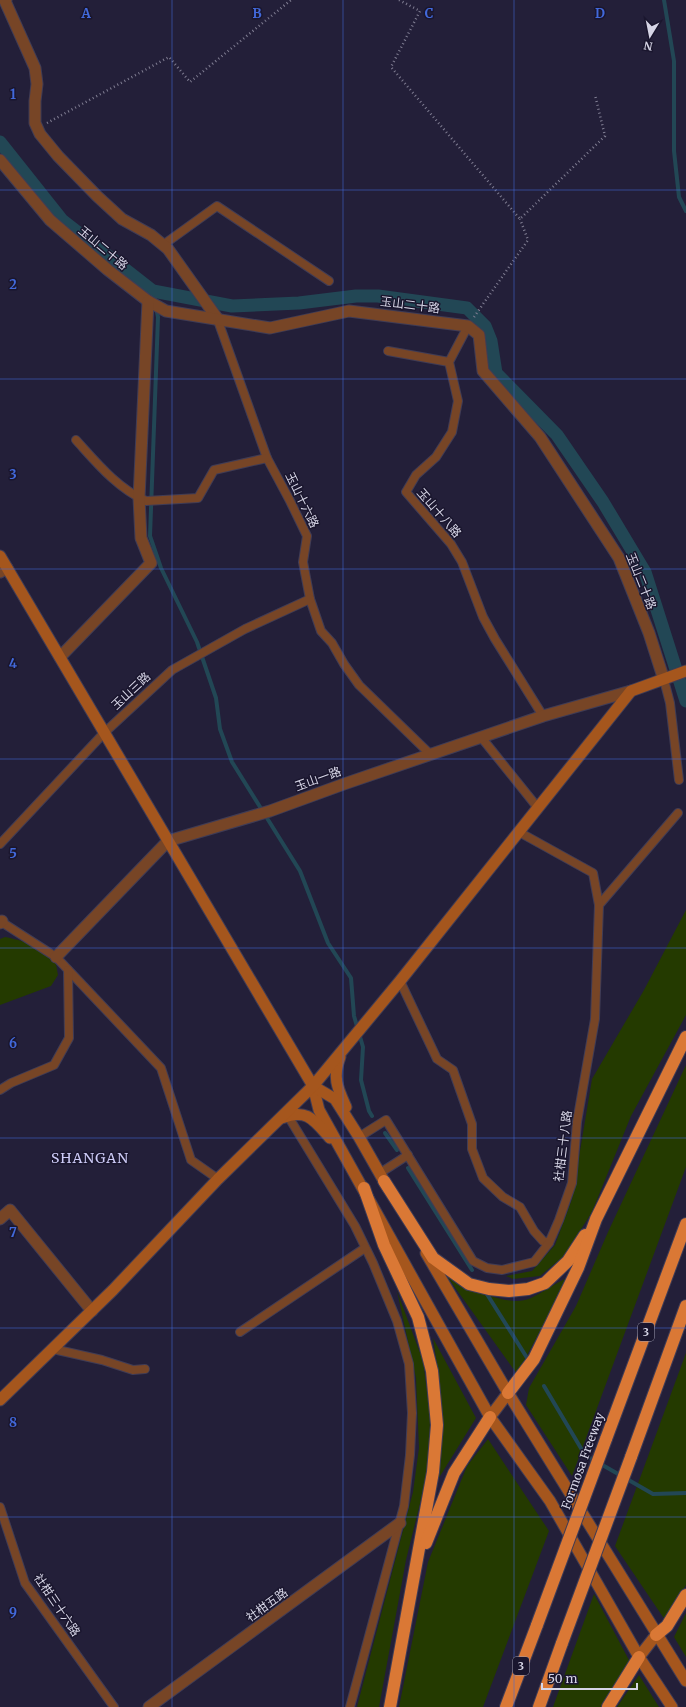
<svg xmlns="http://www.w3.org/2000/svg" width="686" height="1707" font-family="Merriweather,'Noto Sans TC',serif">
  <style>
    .green { fill: #243a00 }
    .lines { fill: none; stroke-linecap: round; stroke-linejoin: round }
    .stream { stroke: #224755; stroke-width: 4 }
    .canal { stroke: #224755; stroke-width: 13 }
    .service-casing { stroke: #403c55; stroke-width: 10 }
    .minor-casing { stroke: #403c55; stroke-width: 13 }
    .secondary-casing { stroke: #403c55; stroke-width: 13 }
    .motorway-casing { stroke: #403c55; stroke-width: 14 }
    .path { stroke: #807e93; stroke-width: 2.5; stroke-dasharray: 1 3; stroke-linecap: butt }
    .service { stroke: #774526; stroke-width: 8 }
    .minor { stroke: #774526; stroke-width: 11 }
    .secondary { stroke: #a5561d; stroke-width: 11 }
    .motorway { stroke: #da7835; stroke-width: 12 }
    .motorway-bridge-casing { stroke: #403c55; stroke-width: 14; stroke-linecap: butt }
    .motorway-bridge { stroke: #da7835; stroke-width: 12 }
    .grid { fill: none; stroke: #4269db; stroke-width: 1; stroke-opacity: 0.55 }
    .labels { text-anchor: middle; stroke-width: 3; stroke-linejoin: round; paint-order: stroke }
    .shield { fill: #1a162e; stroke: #9e9caf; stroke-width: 1 }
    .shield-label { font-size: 11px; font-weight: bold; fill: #d6d5e6 }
    .street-label { font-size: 12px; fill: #d6d5e6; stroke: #1a162e }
    .quarter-label { font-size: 14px; letter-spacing: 1px; fill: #ceccf8; stroke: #1a162e }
    .grid-label { font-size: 13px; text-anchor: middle; font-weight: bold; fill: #4269db; stroke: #1a162e; stroke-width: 3; stroke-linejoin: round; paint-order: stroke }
  </style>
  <rect width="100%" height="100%" fill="#231f39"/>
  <g class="green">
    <path d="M686,910V1015L631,1116L592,1212L564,1256L540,1276L513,1279L506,1276L532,1271L555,1245L572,1199L592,1079L644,990Z"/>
    <path d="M5,937C20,940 47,947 55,962C57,966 57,971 58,975L51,986L0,1005V939Z"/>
    <path d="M686,1065V1167L572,1476L526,1405L529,1388L576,1306L608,1232Z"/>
    <path d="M446,1275C467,1286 507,1309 531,1298C544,1292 555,1283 569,1277L517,1374Z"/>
    <path d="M397,1291L423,1361L430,1414L429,1467L406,1560L379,1707H357L413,1492L419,1448L416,1378Z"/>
    <path d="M433,1338L476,1418L437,1481L440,1385Z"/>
    <path d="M686,1353V1585L665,1620L615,1546Z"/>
    <path d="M488,1439L549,1531L483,1707H399L428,1562L467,1466Z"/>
    <path d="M594,1594L630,1662L601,1707H553Z"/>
    <path d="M686,1613V1657L674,1637Z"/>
    <path d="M639,1675L659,1707H617Z"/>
  </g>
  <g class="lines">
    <g class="stream">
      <path d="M664,0L674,61V151L679,197L686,211"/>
      <path d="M153,291L158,317L150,536L161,568L197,642L216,698L220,729L232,762L300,871L328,943L351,978L354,1016L363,1047L361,1080L369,1111L372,1116"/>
      <path d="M385,1133L397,1150"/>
      <path d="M408,1168L472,1270"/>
      <path d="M485,1291L529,1361"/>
      <path d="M544,1386L585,1455L653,1494L686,1493"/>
    </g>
    <path class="canal" d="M0,142L62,220L153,291L232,306L299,303L356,296H378L467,308L485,326L491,341L496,373L557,435L603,502L645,572L686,701"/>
    <defs>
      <g id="service">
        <path d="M163,245L217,206L329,281"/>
        <path d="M217,318L267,458L290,501L307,536L303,562L310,599L321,631L332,643L344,664L359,685L430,754"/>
        <path d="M468,326L449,362L458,401L452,432L436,457L416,475L406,492L451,544L462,562L483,617L495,639L543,716"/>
        <path d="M388,351L449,362"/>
        <path d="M76,440C96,462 117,488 146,501L198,498L214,470L267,458"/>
        <path d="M664,680L670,703L679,780"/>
        <path d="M481,737L538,808"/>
        <path d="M0,844L104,733L172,670L245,629L310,599"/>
        <path d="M599,905L678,813"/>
        <path d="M0,921L56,957L161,1068L191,1160L218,1179"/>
        <path d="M400,981L437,1059L453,1070L472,1124V1149L483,1178L503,1197L520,1207L534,1231L543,1241L549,1243"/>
        <path d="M0,1090L11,1083L54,1065L69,1038L68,970"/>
        <path d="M288,1116L355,1226L373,1263L397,1321L409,1364L412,1413L410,1455L404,1506L350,1707"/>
        <path d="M359,1137L386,1120L473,1261L487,1268L502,1270L534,1262L549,1243L559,1220L572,1183L577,1122L595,1019L599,905L593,873L519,832"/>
        <path d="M380,1173L408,1155"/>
        <path d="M240,1332L365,1248"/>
        <path d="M53,1349L102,1360L133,1370L145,1369"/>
        <path d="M0,1507L25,1583L114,1707"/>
      </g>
      <g id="minor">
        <path d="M6,0L5,1L35,68L37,84L35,101V123L40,134L58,156L97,196L122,219L151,235L168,249L217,318"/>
        <path d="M0,160L50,220L108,270L148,301L166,311L270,328L349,311L468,326L479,335L483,371L540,437L619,558L649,633L664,680"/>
        <path d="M0,572L7,568"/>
        <path d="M60,657L151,563L141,538L139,498L148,301"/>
        <path d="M0,923L2,921"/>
        <path d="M56,957L168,841L270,811L344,784L543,716L631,691"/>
        <path d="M0,1219L10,1210L92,1311"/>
        <path d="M149,1707L400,1523"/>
      </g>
      <g id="secondary">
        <path d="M0,556L313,1086L319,1110L490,1417L550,1501L639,1657L672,1707"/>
        <path d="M340,1057C332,1078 338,1089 346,1107"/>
        <path d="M313,1086L335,1099L359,1137L388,1188"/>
        <path d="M282,1118C307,1108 314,1120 330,1138"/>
        <path d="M426,1253L508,1393L686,1681"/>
        <path d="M0,1400L113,1290L218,1179L313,1086L400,981L631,691L686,671"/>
        <path d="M490,1417L508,1393"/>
        <path d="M639,1657L656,1635"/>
      </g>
      <g id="motorway">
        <path d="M384,1181L433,1258L469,1284L489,1289L509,1291L528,1289L545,1283L568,1261L585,1235"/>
        <path d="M364,1188L384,1245L418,1317L432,1371L437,1425L433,1472L390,1707"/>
        <path d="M508,1393L534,1359L578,1268L596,1219L686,1037"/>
        <path d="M606,1439L686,1224"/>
        <path d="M631,1457L686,1306"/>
        <path d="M426,1543L454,1473L490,1417"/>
        <path d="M656,1635L667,1626L686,1595"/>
        <path d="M506,1707L537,1625"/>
        <path d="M539,1707L562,1643"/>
        <path d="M608,1707L639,1657"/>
      </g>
    </defs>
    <use href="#service" class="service-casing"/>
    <use href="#minor" class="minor-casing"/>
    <use href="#secondary" class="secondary-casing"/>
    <use href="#motorway" class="motorway-casing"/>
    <g class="path">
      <path d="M399,0L420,11L391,67L520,219L605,136L595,95"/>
      <path d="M47,123L169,57L190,82L291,0"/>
      <path d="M474,317L528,240L520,219"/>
    </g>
    <use href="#service" class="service"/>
    <use href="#minor" class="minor"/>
    <use href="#secondary" class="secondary"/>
    <use href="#motorway" class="motorway"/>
    <defs>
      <g id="motorway-bridge">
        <path d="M537,1625L606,1439"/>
        <path d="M562,1643L631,1457"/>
      </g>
    </defs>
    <use href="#motorway-bridge" class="motorway-bridge-casing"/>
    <use href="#motorway-bridge" class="motorway-bridge"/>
  </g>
  <path class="grid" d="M172,0V1707M343,0V1707M514,0V1707M0,190H686M0,379H686M0,569H686M0,759H686M0,948H686M0,1138H686M0,1328H686M0,1517H686"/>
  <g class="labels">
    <g class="shield">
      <rect x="638" y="1323" width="16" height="18" rx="3"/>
      <rect x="513" y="1657" width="16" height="18" rx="3"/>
    </g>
    <g class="shield-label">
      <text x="646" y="1336">3</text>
      <text x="521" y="1670">3</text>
    </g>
    <g class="street-label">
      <text transform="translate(103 248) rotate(40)" y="4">玉山二十路</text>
      <text transform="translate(410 305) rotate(7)" y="4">玉山二十路</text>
      <text transform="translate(302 500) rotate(64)" y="4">玉山十六路</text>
      <text transform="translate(439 513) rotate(49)" y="4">玉山十八路</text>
      <text transform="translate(641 581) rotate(68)" y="4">玉山二十路</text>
      <text transform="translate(131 691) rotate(-43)" y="4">玉山三路</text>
      <text transform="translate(318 779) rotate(-20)" y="4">玉山一路</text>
      <text transform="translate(563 1146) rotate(-83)" y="4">社柑三十八路</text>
      <text transform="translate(583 1461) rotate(-70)" y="4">Formosa Freeway</text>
      <text transform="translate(57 1605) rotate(56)" y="4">社柑三十六路</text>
      <text transform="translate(267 1605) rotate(-36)" y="4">社柑五路</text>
    </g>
    <g class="quarter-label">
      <text x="90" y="1163">SHANGAN</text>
    </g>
  </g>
  <g class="grid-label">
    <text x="86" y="18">A</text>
    <text x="257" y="18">B</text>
    <text x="429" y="18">C</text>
    <text x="600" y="18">D</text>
    <text x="13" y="99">1</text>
    <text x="13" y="289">2</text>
    <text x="13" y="479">3</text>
    <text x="13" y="668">4</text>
    <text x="13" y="858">5</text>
    <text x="13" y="1048">6</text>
    <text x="13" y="1237">7</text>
    <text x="13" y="1427">8</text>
    <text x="13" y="1617">9</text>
  </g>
  <g transform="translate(650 36) rotate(190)" stroke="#1a162e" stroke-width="3" paint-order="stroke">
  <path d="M0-3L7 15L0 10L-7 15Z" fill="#d6d5e6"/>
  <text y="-6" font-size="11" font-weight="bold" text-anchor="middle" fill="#d6d5e6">N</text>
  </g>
  <path d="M542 1683v6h95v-6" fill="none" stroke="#d6d5e6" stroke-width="2"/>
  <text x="548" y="1683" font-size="12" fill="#d6d5e6" stroke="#1a162e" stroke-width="3" paint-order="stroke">50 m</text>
</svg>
